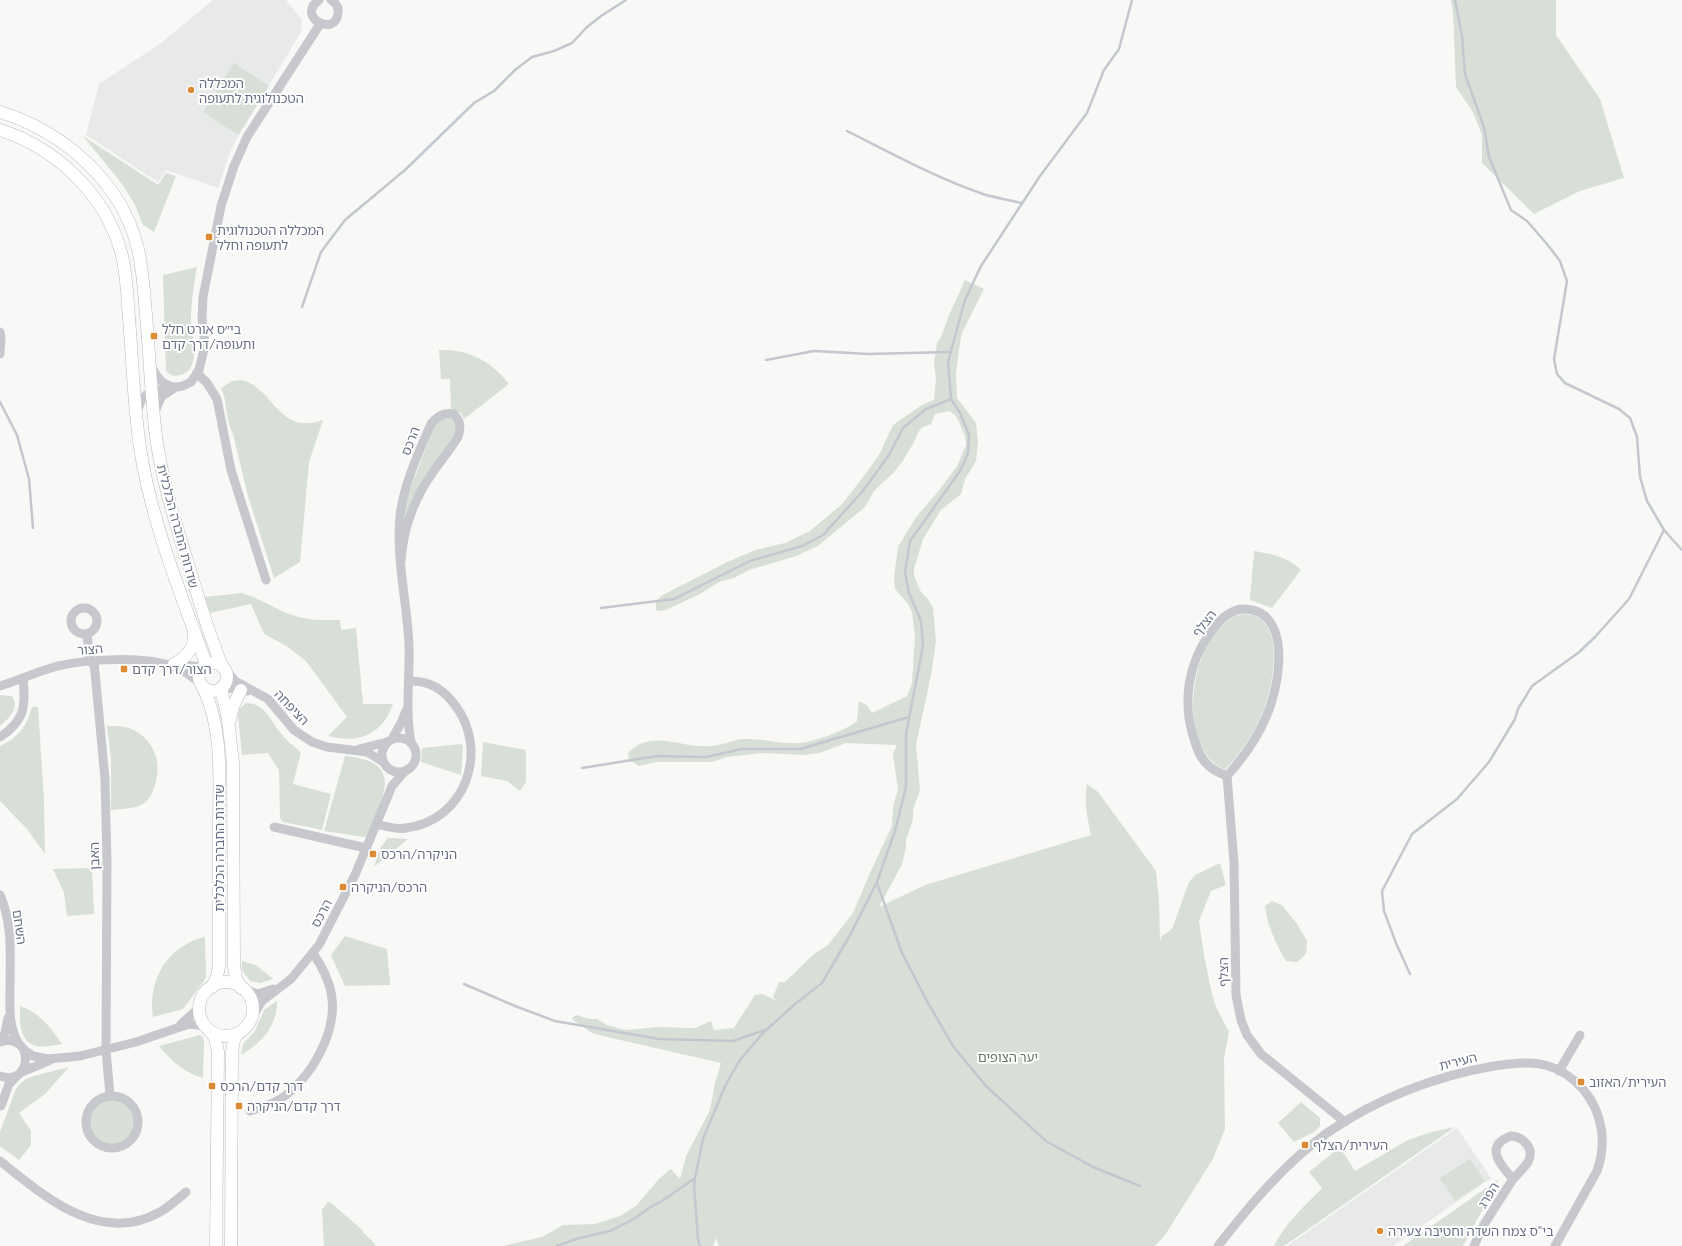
<svg xmlns="http://www.w3.org/2000/svg" width="1682" height="1246" font-family="'Exo 2','Noto Sans Hebrew',sans-serif">
  <style>
    .built { fill: #e8e9e9 }
    .green { fill: #d8dfd7 }
    .lines { fill: none; stroke-linecap: round; stroke-linejoin: round }
    .stream { stroke: #c3c8cf; stroke-width: 2.5 }
    .major-casing { stroke: #babbc0; stroke-width: 13 }
    .minor { stroke: #c7c8cd; stroke-width: 9 }
    .major { stroke: #fff; stroke-width: 12 }
    .poi-dot { fill: #db8b33; stroke: #fff; stroke-width: 1.5 }
    .labels { text-anchor: middle; stroke-width: 4; stroke-linejoin: round; paint-order: stroke }
    .poi-label { font-size: 13px; fill: #697085; stroke: #fff; text-anchor: start }
    .street-label { font-size: 13px; fill: #697085; stroke: #fff }
    .park-label { font-size: 13px; fill: #637865; stroke: #fff }
  </style>
  <rect width="100%" height="100%" fill="#f8f8f6"/>
  <g class="built">
    <path d="M213,0H286L302,20L301,32L235,142L229,155L218,188L166,170L158,182L86,135L99,84L161,43Z"/>
    <path d="M1457,1128L1491,1178L1393,1246H1287Z"/>
  </g>
  <g class="green">
    <path d="M1451,0H1556V35L1600,99L1624,178L1580,191L1534,214L1482,163V135L1473,112L1456,87L1453,13Z"/>
    <path d="M234,63L269,86L238,135L203,112Z"/>
    <path d="M83,136L158,185L166,173L176,176L154,232L143,225L135,205L123,185Z"/>
    <path d="M197,267C194,283 192,298 191,314C190,331 204,370 180,375C174,377 170,375 166,371L163,275Z"/>
    <path d="M965,280L984,289L962,333L959,349L956,374L957,398L976,423L978,442L976,461L965,479L961,494L941,510L923,539L914,569V576L921,592L927,598L933,607L936,641L932,670L916,745L920,790L913,810V819L906,840V848L902,864L879,907L925,885L1091,835C1087,816 1084,803 1087,784L1098,792L1156,871L1159,900L1160,942L1161,937L1172,929L1189,882L1195,875L1220,863L1226,885L1211,891L1199,921L1204,955L1211,990L1216,1007L1229,1032L1224,1059L1225,1129L1213,1159L1165,1235L1155,1246H719L716,1238L713,1246H503L542,1237L563,1225L595,1224L620,1216L636,1206L658,1180L669,1170L671,1169L680,1179L686,1156L710,1110L715,1083L721,1063L603,1036L592,1033L573,1020L572,1018L576,1015L590,1019H597L607,1025L625,1030L659,1027L688,1028H695L711,1021L714,1030L734,1028L755,995L762,994L777,1001L773,997L779,982H785L813,955L828,945L853,913L869,875L892,826L893,807L898,789L893,754L897,745L846,743L819,753L804,755L763,753L727,757L712,762H656L639,766L629,760L628,753C652,728 681,749 710,746C721,746 732,740 743,739C760,738 784,745 801,743C816,741 845,731 857,721L859,701L867,705L872,713L907,696L912,683L915,636L912,612L908,604L895,589L894,577L898,547L916,517L937,493L957,466L966,445L965,436L959,422L955,415L949,411L935,414L931,424L923,427L919,431L913,444L902,462L894,472L874,491L865,507L818,546L796,556L749,570L734,578L719,582L700,594L666,610L661,611L656,610V602L661,596L725,563L755,550L785,543L810,531L842,504L861,480L879,455L893,425L922,405L934,400L936,378L934,363L937,343L940,339L950,313Z"/>
    <path d="M439,350C469,349 491,361 509,384L464,419L461,413L451,409L450,379H441Z"/>
    <path d="M242,380C274,388 278,436 323,420L309,462L300,562L274,578L248,496L233,434C225,420 228,402 221,388L232,381Z"/>
    <path d="M451,416L455,422L456,432C439,463 417,482 405,517L403,516L408,495L434,427L437,421Z"/>
    <path d="M1254,551C1272,554 1287,557 1301,570L1272,608L1250,600Z"/>
    <path d="M242,593C262,599 279,612 299,617C313,621 326,620 340,620L341,630L356,628L363,704H393C382,735 359,744 328,736L347,717L306,661L288,647L264,634L251,604L210,613L205,597Z"/>
    <path d="M1242,614C1289,613 1273,687 1262,714C1254,734 1240,753 1225,770C1173,748 1189,628 1242,614Z"/>
    <path d="M0,695L12,696C20,708 9,718 0,726Z"/>
    <path d="M246,703C265,703 270,720 280,732C286,740 293,746 301,752L293,784L331,794L322,830L283,822L280,818L279,770L268,753L242,755L238,715L239,709Z"/>
    <path d="M32,707H38L44,800L45,854L27,829L0,801V746C18,738 27,726 32,707Z"/>
    <path d="M107,726C116,726 129,726 137,732C157,744 162,767 154,788C152,795 147,803 139,806C130,809 120,809 111,810V759Z"/>
    <path d="M483,742L526,750V782L520,791L507,781L481,776Z"/>
    <path d="M462,744L463,748L461,775L421,762L422,748Z"/>
    <path d="M345,756C406,761 383,797 367,835L364,837L324,831Z"/>
    <path d="M388,838H394L408,839L374,867L380,848Z"/>
    <path d="M92,868L94,914L67,916L64,893L53,869Z"/>
    <path d="M1272,901L1282,905L1297,924L1307,941L1306,954L1297,962L1286,961C1276,945 1267,925 1265,906Z"/>
    <path d="M345,936L387,949L390,985L345,986L331,955Z"/>
    <path d="M205,937L206,977L204,981L183,1009L153,1017C149,989 159,960 185,945C191,941 198,938 205,937Z"/>
    <path d="M242,961L256,965L273,979L261,983L250,981L242,970Z"/>
    <path d="M277,1001C277,1026 262,1043 241,1055L243,1044L255,1031L264,1010Z"/>
    <path d="M20,1006C39,1012 51,1028 62,1044C54,1045 44,1048 37,1046C18,1042 20,1019 20,1006Z"/>
    <path d="M200,1035L203,1037L204,1041L203,1078C184,1073 171,1060 159,1046Z"/>
    <path d="M69,1067L45,1094L19,1113L31,1131V1145L19,1160L0,1146V1132L15,1091L19,1085L26,1079L34,1076Z"/>
    <circle cx="112" cy="1122" r="23"/>
    <path d="M1301,1102L1320,1118V1126L1314,1132L1294,1142L1278,1123Z"/>
    <path d="M1455,1127L1284,1246H1274C1285,1223 1305,1206 1322,1188L1309,1172L1340,1147L1355,1171L1408,1140L1431,1132Z"/>
    <path d="M1470,1159L1485,1181L1455,1201L1440,1178Z"/>
    <path d="M1499,1179L1463,1246H1403Z"/>
    <path d="M328,1202H330L362,1230C366,1237 372,1239 376,1246H324L322,1210Z"/>
  </g>
  <g class="lines">
    <g class="stream">
      <path d="M1455,0L1462,36L1465,74L1484,127L1489,157L1511,210L1527,221L1547,244L1560,261L1567,281L1554,359L1557,374L1565,383L1619,409L1630,418L1637,437L1640,477L1647,501L1664,530L1682,550"/>
      <path d="M847,131C891,153 936,178 983,194C996,198 1009,200 1022,203"/>
      <path d="M302,307L321,252L345,220L405,170L474,103L494,91L515,70L532,57L554,51L572,43L587,27L601,16L626,0"/>
      <path d="M766,360L814,351L869,354L950,352"/>
      <path d="M0,402L17,435L29,479L33,528"/>
      <path d="M601,608L674,599L750,561L802,546L823,535L862,492L889,455L903,428L926,409L951,399"/>
      <path d="M582,768L657,756L706,757L742,749H800L909,717"/>
      <path d="M877,883L902,953L928,1003L953,1046L986,1086L1046,1141L1093,1167L1140,1186"/>
      <path d="M1410,974L1396,943L1384,911L1382,891L1412,834L1457,799L1489,762L1515,719L1518,709L1532,686L1578,653L1595,637L1629,599L1664,530"/>
      <path d="M464,984L515,1006L555,1021L659,1039L733,1041L767,1029"/>
      <path d="M557,1246L576,1239L610,1231L634,1219L649,1208L662,1201L695,1178"/>
      <path d="M700,1246L698,1239L694,1185L695,1178L703,1139L725,1086L740,1060L763,1033L795,1004L822,983L850,935L877,882L895,831L906,787V734L923,646L921,621L909,593L905,572L910,541L960,471L968,453L969,435L960,413L951,399L948,362L965,300L981,266L1040,176L1087,113L1104,70L1119,49L1132,0"/>
    </g>
    <defs>
      <g id="major">
        <path d="M0,112C64,132 122,182 138,249C143,270 144,293 146,315C150,358 151,402 157,444C164,487 177,529 190,570C200,603 209,635 222,666"/>
        <path d="M0,130C56,148 105,194 121,252C127,273 127,296 129,318C133,367 134,417 143,465C156,534 183,599 206,664"/>
        <circle cx="213" cy="677" r="14"/>
        <path d="M174,664C187,657 195,648 194,632"/>
        <path d="M203,687C224,731 219,781 219,828C219,874 219,920 219,966L217,977L212,987"/>
        <path d="M221,688L228,719L233,763L234,966L236,978L241,988"/>
        <path d="M230,720L233,706L241,690"/>
        <circle cx="226" cy="1009" r="27"/>
        <path d="M210,1031L215,1038L218,1052L216,1246"/>
        <path d="M231,1246L232,1052L234,1040L238,1033"/>
      </g>
    </defs>
    <use href="#major" class="major-casing"/>
    <g class="minor">
      <path d="M319,0C295,17 336,38 338,13C339,7 336,3 331,0"/>
      <path d="M0,332L1,336L0,354"/>
      <path d="M151,366C157,377 161,384 174,387"/>
      <path d="M197,373L207,383L217,399L231,470L266,580"/>
      <path d="M137,412L141,401L146,395L152,391L183,386L191,382L199,370L205,345L202,319L203,297L221,206L234,166L247,137L320,24"/>
      <path d="M155,412L161,397L173,389"/>
      <path d="M401,561C403,530 413,501 431,475C440,462 450,450 458,437C461,428 461,422 454,414C444,412 437,416 431,424C419,451 403,487 400,516C396,559 407,602 409,645C410,678 405,710 411,742"/>
      <circle cx="84" cy="621" r="13"/>
      <path d="M1241,609C1294,607 1280,686 1266,717C1257,739 1243,758 1227,776C1219,773 1212,770 1206,763C1199,756 1197,748 1194,739C1182,702 1188,664 1210,633C1218,621 1227,612 1241,609Z"/>
      <path d="M87,634L90,662"/>
      <path d="M94,662L105,779L107,861L106,1050L110,1096"/>
      <path d="M175,664L202,667"/>
      <path d="M225,669L235,681L268,699L294,730L312,742L327,747L367,752L382,761"/>
      <path d="M0,686C20,680 38,671 58,666C87,659 143,656 171,666C182,669 191,676 200,683"/>
      <path d="M223,687L247,691"/>
      <path d="M0,737C25,721 26,706 23,678"/>
      <circle cx="399" cy="755" r="17"/>
      <path d="M392,739L401,723L406,711"/>
      <path d="M359,749L387,742"/>
      <path d="M1227,776L1234,863L1236,995L1241,1020L1247,1035L1261,1054L1345,1122"/>
      <path d="M376,824C386,826 396,830 406,828C465,821 490,751 455,705C443,689 430,681 410,681"/>
      <path d="M274,827L366,848"/>
      <path d="M0,895C13,924 10,956 10,987C10,1006 8,1027 19,1044"/>
      <path d="M243,989L258,994L273,989"/>
      <path d="M250,1021L262,1001L291,979L319,945L355,875L392,786L405,771"/>
      <path d="M181,1024L199,1008"/>
      <path d="M0,1040L5,1033L8,1018"/>
      <path d="M0,1042C35,1031 33,1088 0,1076"/>
      <path d="M24,1050L33,1056L48,1059L80,1056L136,1042L189,1024L206,1026"/>
      <path d="M1559,1071L1580,1035"/>
      <path d="M22,1072L50,1060"/>
      <circle cx="112" cy="1122" r="26"/>
      <path d="M1,1106L9,1084L17,1076"/>
      <path d="M250,1111C260,1108 270,1105 279,1100C311,1079 339,1031 331,992C328,977 321,965 313,953"/>
      <path d="M1511,1136C1524,1137 1535,1149 1528,1162C1524,1168 1518,1174 1513,1179C1501,1166 1483,1146 1511,1136Z"/>
      <path d="M0,1161C44,1196 100,1246 160,1212C170,1206 178,1199 186,1192"/>
      <path d="M1218,1246C1250,1205 1285,1163 1327,1133C1376,1099 1435,1076 1494,1066C1511,1064 1529,1061 1545,1065C1560,1069 1573,1078 1583,1089C1603,1113 1607,1143 1597,1171L1555,1246"/>
      <path d="M1474,1246L1483,1226L1513,1179"/>
    </g>
    <use href="#major" class="major"/>
  </g>
  <g class="poi-dot">
    <circle cx="191" cy="90" r="4"/>
    <rect x="205" y="233" width="8" height="8" rx="2"/>
    <rect x="150" y="332" width="8" height="8" rx="2"/>
    <rect x="120" y="665" width="8" height="8" rx="2"/>
    <rect x="369" y="850" width="8" height="8" rx="2"/>
    <rect x="339" y="883" width="8" height="8" rx="2"/>
    <rect x="1577" y="1078" width="8" height="8" rx="2"/>
    <rect x="208" y="1082" width="8" height="8" rx="2"/>
    <rect x="235" y="1102" width="8" height="8" rx="2"/>
    <rect x="1301" y="1141" width="8" height="8" rx="2"/>
    <circle cx="1380" cy="1231" r="4"/>
  </g>
  <g class="labels">
    <g class="poi-label">
      <text x="199" y="88">המכללה<tspan x="199" dy="15">הטכנולוגית לתעופה</tspan></text>
      <text x="217" y="235">המכללה הטכנולוגית<tspan x="217" dy="15">לתעופה וחלל</tspan></text>
      <text x="162" y="334">בי״ס אורט חלל<tspan x="162" dy="15">ותעופה/דרך קדם</tspan></text>
      <text x="132" y="674">הצור/דרך קדם</text>
      <text x="381" y="859">הניקרה/הרכס</text>
      <text x="351" y="892">הרכס/הניקרה</text>
      <text x="1589" y="1087">העירית/האזוב</text>
      <text x="220" y="1091">דרך קדם/הרכס</text>
      <text x="247" y="1111">דרך קדם/הניקרה</text>
      <text x="1313" y="1150">העירית/הצלף</text>
      <text x="1388" y="1236">בי"ס צמח השדה וחטיבה צעירה</text>
    </g>
    <g class="street-label">
      <text transform="translate(410 441) rotate(-69)" y="5">הרכס</text>
      <text transform="translate(178 526) rotate(75)" y="5">שדרות החברה הכלכלית</text>
      <text transform="translate(1204 623) rotate(-52)" y="5">הצלף</text>
      <text transform="translate(90 649) rotate(-5)" y="5">הצור</text>
      <text transform="translate(292 707) rotate(46)" y="5">הציפחה</text>
      <text transform="translate(219 848) rotate(-90)" y="5">שדרות החברה הכלכלית</text>
      <text transform="translate(94 856) rotate(-91)" y="5">האבן</text>
      <text transform="translate(321 913) rotate(-62)" y="5">הרכס</text>
      <text transform="translate(20 927) rotate(82)" y="5">השחם</text>
      <text transform="translate(1223 972) rotate(-91)" y="5">הצלף</text>
      <text transform="translate(1458 1061) rotate(-14)" y="5">העירית</text>
      <text transform="translate(1488 1195) rotate(-58)" y="5">הפרג</text>
    </g>
    <g class="park-label">
      <text x="1008" y="1062">יער הצופים</text>
    </g>
  </g>
</svg>
